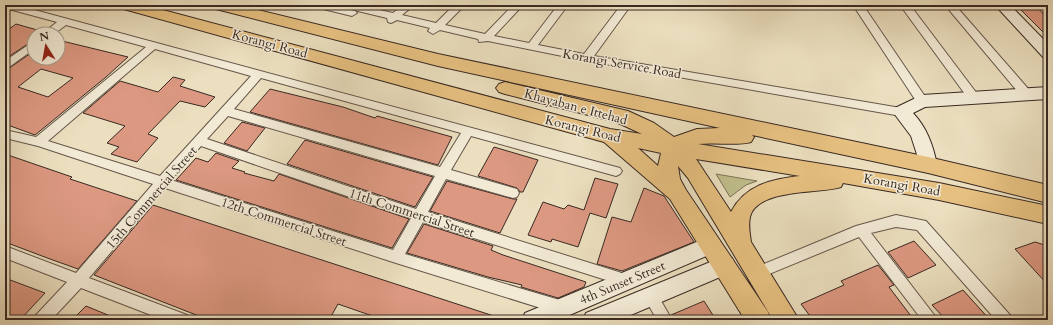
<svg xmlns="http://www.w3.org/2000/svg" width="1053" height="325" font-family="Cardo,serif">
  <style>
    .green { fill: #c0bf8c; stroke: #7c7458 }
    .building { fill: #dc9881; stroke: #392923; fill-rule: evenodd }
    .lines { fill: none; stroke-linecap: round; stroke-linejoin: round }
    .street-casing { stroke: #66564a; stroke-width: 2 }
    .secondary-casing { stroke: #392923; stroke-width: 2 }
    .primary-casing { stroke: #392923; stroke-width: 2 }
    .street { fill: #f2ead5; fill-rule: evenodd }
    .secondary { fill: #f2ead5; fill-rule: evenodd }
    .primary { fill: #e6c080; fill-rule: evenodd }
    .labels { text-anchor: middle; stroke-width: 3; stroke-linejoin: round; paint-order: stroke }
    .street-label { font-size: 13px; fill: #392923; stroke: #f2ead5 }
  </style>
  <rect width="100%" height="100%" fill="#ebdfbf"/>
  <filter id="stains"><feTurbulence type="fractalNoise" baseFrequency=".005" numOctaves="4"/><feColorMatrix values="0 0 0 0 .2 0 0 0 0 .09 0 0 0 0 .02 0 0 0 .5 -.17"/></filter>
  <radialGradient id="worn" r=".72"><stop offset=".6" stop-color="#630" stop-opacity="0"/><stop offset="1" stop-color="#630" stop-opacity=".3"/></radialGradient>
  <path class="green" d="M716,174L757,181L746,185L730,197Z"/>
  <g class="building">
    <path d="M1035,5L1048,19V37L1017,6Z"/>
    <path d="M16,24L41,31L34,34V40L5,59V32Z"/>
    <path d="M58,40L128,57L106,77L35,135L5,124V71L34,51V58H58ZM41,69L73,78L48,97L18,87Z"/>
    <path d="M173,77L185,80L180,86L215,97L205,107L180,101L148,134L158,138L137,162L111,154L119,147L107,143L125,126L83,113L120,81L158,92Z"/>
    <path d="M270,89L343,107L375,118L377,116L452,137L438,165L250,112Z"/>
    <path d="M242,122L265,128L247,151L224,143Z"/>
    <path d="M305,140L433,177L415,207L287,164Z"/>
    <path d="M494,147L538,160L523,192H520L517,188L478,176Z"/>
    <path d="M216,153L239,161L232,168L245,172L244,173L274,181L279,174L409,219L392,248L176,180L196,158L208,162Z"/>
    <path d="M5,154L72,177L70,179L137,201L78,269L50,259L5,242Z"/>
    <path d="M595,178L618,184L606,218L590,213L578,247L552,239L551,242L528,235L543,202L564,209L568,205L584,210Z"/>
    <path d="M447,181L513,199H517L500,233L430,211Z"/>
    <path d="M644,188L664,196L694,242L622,271L597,264L612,217L631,222Z"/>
    <path d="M153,205L500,318L499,320H384L338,304L329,320H209L94,275Z"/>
    <path d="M424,224L493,246L491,250L503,255L586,282L584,287L558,298L521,287L522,285L488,277L407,253Z"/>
    <path d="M914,241L936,265L908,278L888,252Z"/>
    <path d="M1035,242L1048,246V285L1015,249Z"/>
    <path d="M878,265L894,285L889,287L914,320H813L801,304L844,285L841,281Z"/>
    <path d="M5,278L45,293L20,320H5Z"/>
    <path d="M963,290L990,320H946L932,305Z"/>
    <path d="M704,301L716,320H673L671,315Z"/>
    <path d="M86,306L120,320H72Z"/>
  </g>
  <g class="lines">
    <defs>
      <g id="street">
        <path d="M5,5H16L620,168L622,171L620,174L616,176L471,136L451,170L517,189L519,193L517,197L513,198L446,179L428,212L625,274L630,276L632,280L630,284L625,286L423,222L405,254L563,301L568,303L570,308L568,313L563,315L396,263L165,188L89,278L187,315L189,320H164L81,288L51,320H34L36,315L67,282L5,258V246L76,273L153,184L38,146L5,138V130L36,137L146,47L66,25L54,34H42L57,22L5,8ZM155,49L251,76L160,176L48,141ZM261,78L461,133L440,167L234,109ZM228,116L435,176L416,209L207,139ZM201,146L411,218L393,250L171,180Z"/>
        <path d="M313,5H331L355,11L357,13L352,16L315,7Z"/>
        <path d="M339,5H357L393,13L403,5H414L402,15L436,23L454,5H465L445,25L485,34L513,5H523L494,36L529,43L558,5H568L538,45L584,54L621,5H631L594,56L901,108L907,112L901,116L587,61L488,41L479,42L478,39L440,30L433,34L428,31L430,28L397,20L391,23L388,22L387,18L341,7Z"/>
        <path d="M853,5H863L926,98L927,101L926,104H918Z"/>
        <path d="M900,5H910L978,95L979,98L978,101H970Z"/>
        <path d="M945,5H955L1031,92L1032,95L1031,98H1023Z"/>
        <path d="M34,41V49L5,70V61Z"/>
        <path d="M896,215L926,221L1010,315L1012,320H996L917,230L896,227L871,233L938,320H922L859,237L757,279L752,277L750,273L752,269L856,226Z"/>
        <path d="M651,290L656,292L672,320H657L644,297L646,292Z"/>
      </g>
      <g id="secondary">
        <path d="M995,5H1010L1048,44V58L1043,57Z"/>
        <path d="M1048,87V99L925,107L913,113C927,128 933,145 937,165L934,170L928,172L922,170L911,136L893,112L895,108L922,95Z"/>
        <path d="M711,236L718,239L721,245L718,251L558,320H522L525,313Z"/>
        <path d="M725,256L732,258L735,265L732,272L619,320H583L586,313Z"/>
      </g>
      <path id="primary" d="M118,5H144L610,129L642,134L616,122L505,94L499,92L496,88L499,84L505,82L628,111L654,123L674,137L697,129L720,128L438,66L212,8L210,5H238L438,54L928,157L1048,185V203L928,173L752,135L754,137L751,142C738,146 714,142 698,144L939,183L1048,206V224L939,200L843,183L841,187C820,194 757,188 750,217C748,226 750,234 751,242L799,320H773L688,178L678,166L680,179L686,190L768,312L771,320H745L670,199L604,142L120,8ZM638,148L661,153L658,166ZM696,159L800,176C772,179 745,185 731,212Z"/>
    </defs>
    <use href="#street" class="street-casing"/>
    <use href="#secondary" class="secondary-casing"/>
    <use href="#primary" class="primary-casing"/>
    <use href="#street" class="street"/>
    <use href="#secondary" class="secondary"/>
    <use href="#primary" class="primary"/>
  </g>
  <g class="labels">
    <g class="street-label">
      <text transform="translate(270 43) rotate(15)" y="5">Korangi Road</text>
      <text transform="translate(622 63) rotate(10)" y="5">Korangi Service Road</text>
      <text transform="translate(576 106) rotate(15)" y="5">Khayaban e Ittehad</text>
      <text transform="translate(583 128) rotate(14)" y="5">Korangi Road</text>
      <text transform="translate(902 184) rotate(10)" y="5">Korangi Road</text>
      <text transform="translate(151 197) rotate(-49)" y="5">15th Commercial Street</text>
      <text transform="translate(412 212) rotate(18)" y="5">11th Commercial Street</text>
      <text transform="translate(284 221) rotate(18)" y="5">12th Commercial Street</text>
      <text transform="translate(622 282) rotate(-23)" y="5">4th Sunset Street</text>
    </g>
  </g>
  <rect width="1053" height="325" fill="none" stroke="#ebdfbf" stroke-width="20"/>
  <rect x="6" y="6" width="1041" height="313" fill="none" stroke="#392923" stroke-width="2"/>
  <rect x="10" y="10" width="1033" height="305" fill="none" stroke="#392923"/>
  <g transform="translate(46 46) rotate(349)"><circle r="19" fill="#f2ead5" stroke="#a89d8e"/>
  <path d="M0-3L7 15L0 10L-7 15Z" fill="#8f2418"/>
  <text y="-6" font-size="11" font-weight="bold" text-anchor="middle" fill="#392923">N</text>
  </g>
  <rect width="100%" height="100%" filter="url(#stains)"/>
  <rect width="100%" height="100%" fill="url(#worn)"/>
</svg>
